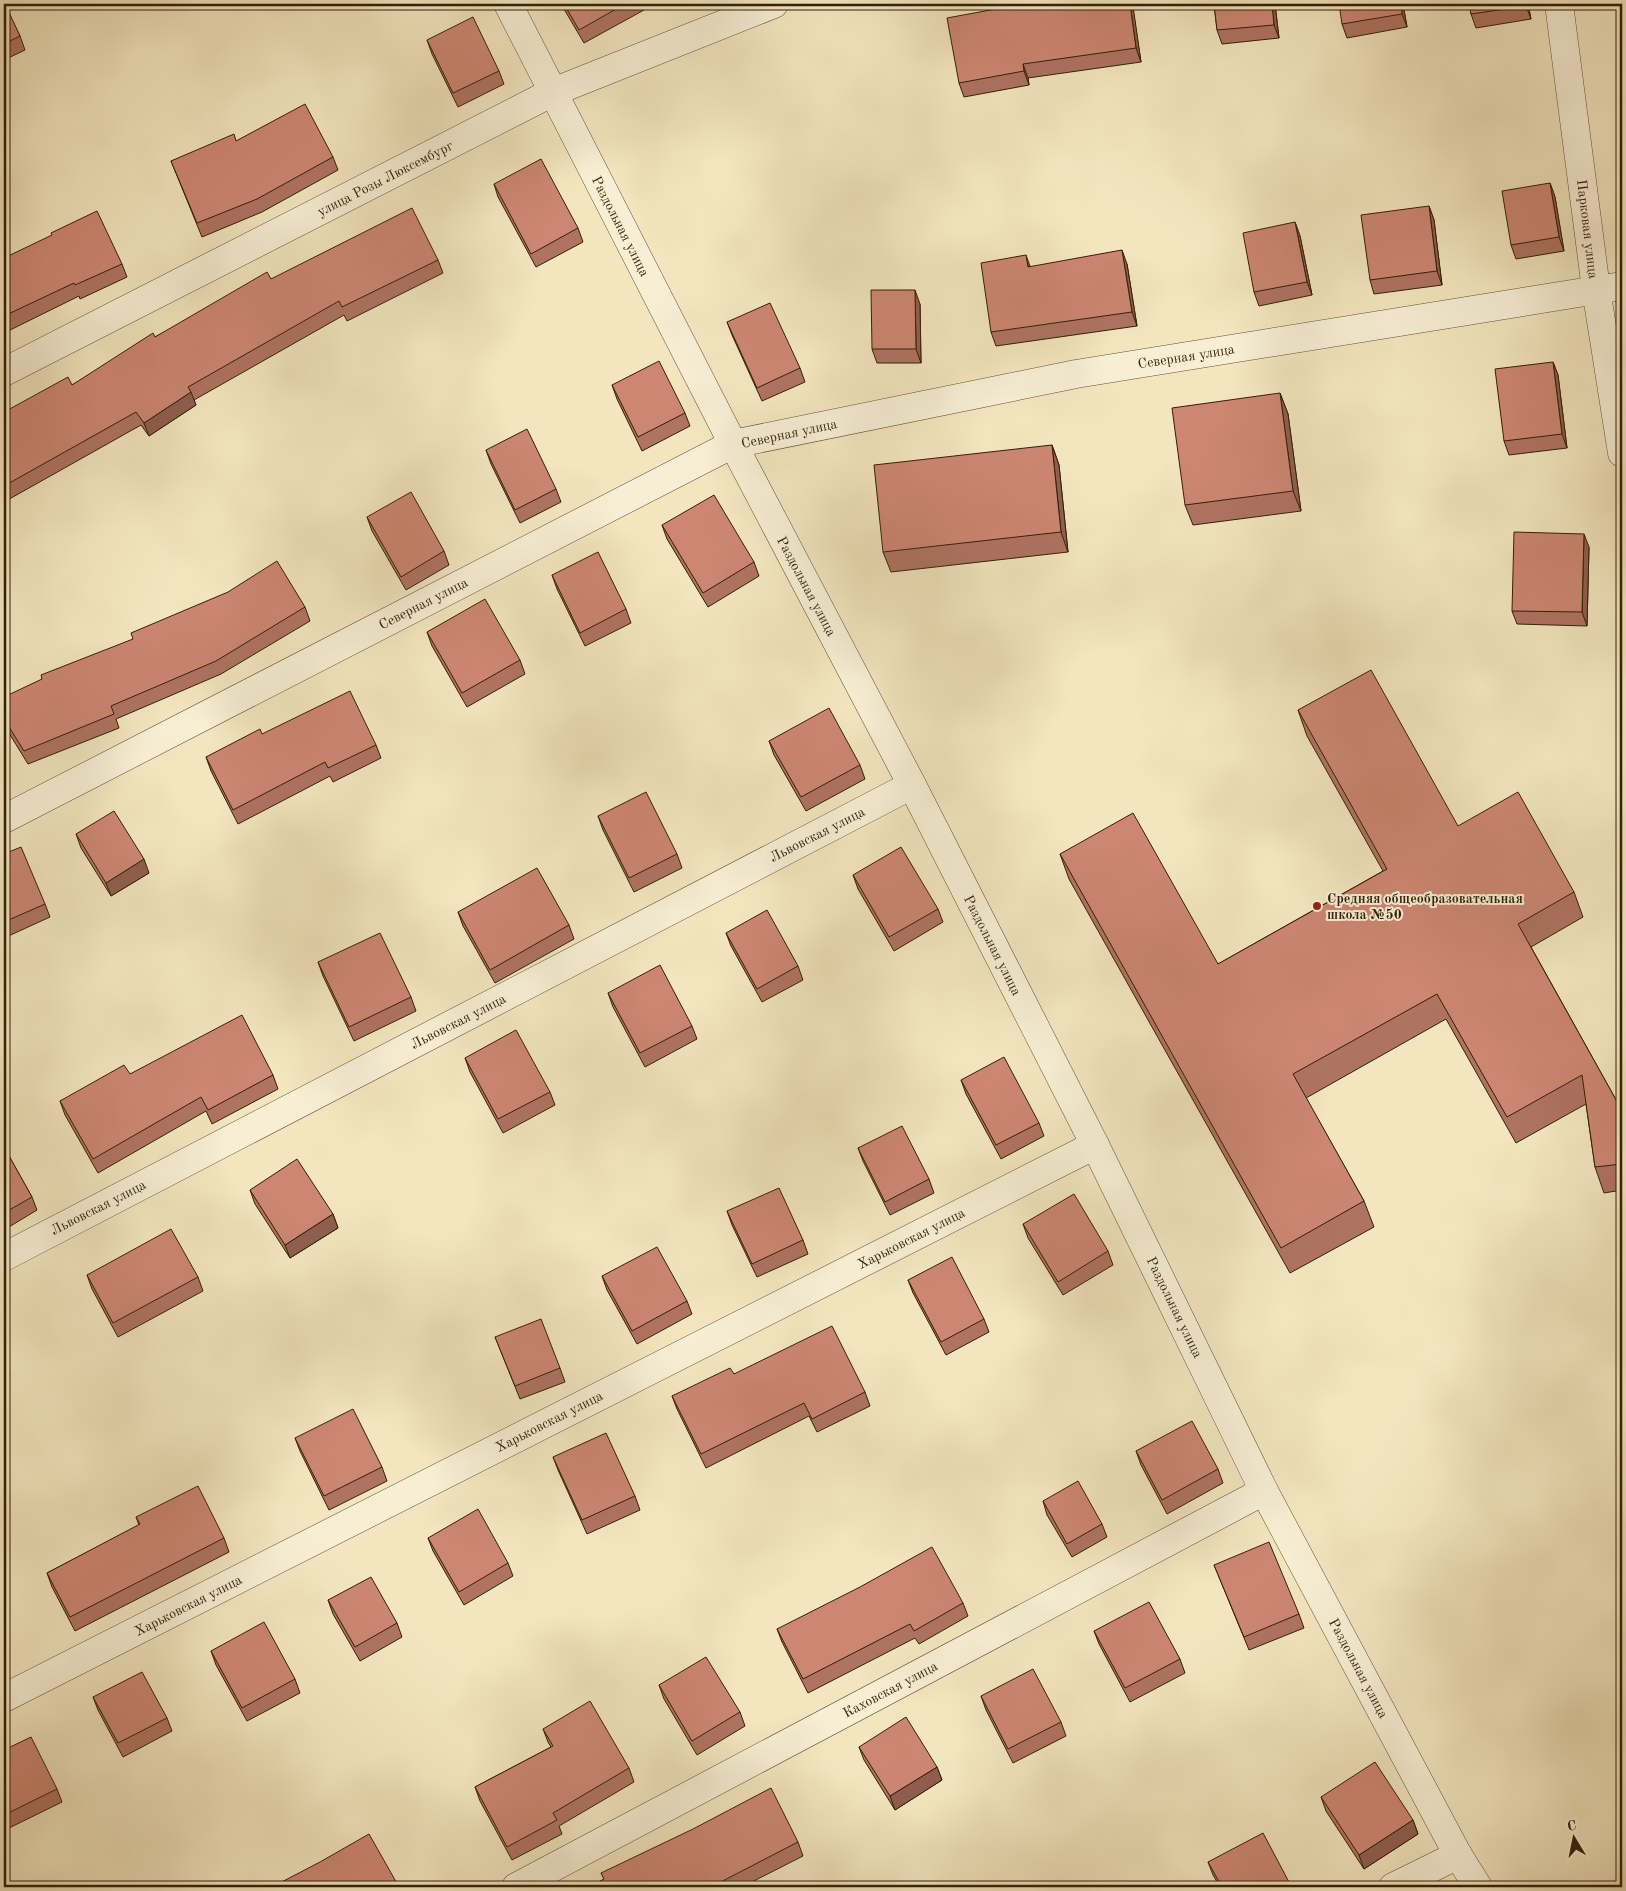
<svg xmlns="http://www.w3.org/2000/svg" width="1626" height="1891" font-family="'Old Standard TT',serif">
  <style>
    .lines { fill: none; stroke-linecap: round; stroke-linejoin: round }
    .minor-casing { stroke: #625135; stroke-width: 29 }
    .minor { stroke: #f7efd5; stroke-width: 28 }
    .wall { fill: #af7362; stroke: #321f07 }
    .shaded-wall { fill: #8f5e50; stroke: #321f07 }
    .building { fill: #cc8672; stroke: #321f07 }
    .poi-dot { fill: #8f2418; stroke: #f7efd5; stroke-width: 2 }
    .labels { text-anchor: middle; stroke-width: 4; stroke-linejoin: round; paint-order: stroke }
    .street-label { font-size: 14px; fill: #321f07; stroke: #f7efd5 }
    .poi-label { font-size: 14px; font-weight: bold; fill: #321f07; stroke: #f7efd5; text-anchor: start }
  </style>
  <rect width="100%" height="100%" fill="#f3e6bf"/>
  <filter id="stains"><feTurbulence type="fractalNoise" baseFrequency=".004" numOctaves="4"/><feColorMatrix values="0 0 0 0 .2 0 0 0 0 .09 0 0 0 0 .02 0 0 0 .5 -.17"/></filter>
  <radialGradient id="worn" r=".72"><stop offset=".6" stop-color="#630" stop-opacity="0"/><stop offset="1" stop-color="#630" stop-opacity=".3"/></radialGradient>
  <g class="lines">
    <defs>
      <g id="minor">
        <path d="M508,4L733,444L912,785L1095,1145L1264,1491L1458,1855L1478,1887"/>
        <path d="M1559,4L1596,289L1622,453"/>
        <path d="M4,372L553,92L774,4"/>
        <path d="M4,819L733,444L1076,374L1622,286"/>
        <path d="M4,1257L912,785"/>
        <path d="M4,1698L1095,1145"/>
        <path d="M516,1887L1264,1491"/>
        <path d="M1393,1887L1458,1855"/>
      </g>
    </defs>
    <use href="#minor" class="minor-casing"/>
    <use href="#minor" class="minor"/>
  </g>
  <g class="wall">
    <path d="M4,4L20,36L25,50L4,60Z"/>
    <path d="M561,4H641L644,10L584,43Z"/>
    <path d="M1048,4H1132L1141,62L1028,78L1029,85L964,97L959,83L1013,9Z"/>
    <path d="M1214,4H1275L1279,38L1222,44L1217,30Z"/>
    <path d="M1403,4L1407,27L1347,38L1342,24Z"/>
    <path d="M1469,4H1528L1531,19L1476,28L1471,14Z"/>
    <path d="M427,40L499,71L504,84L458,107L432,54Z"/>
    <path d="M236,141L333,157L338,170L262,212L202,237L171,161Z"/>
    <path d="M1550,183L1555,197L1564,251L1516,259L1511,245Z"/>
    <path d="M494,184L578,228L583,242L536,267L498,197Z"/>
    <path d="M1429,206L1434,220L1442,285L1374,294L1370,280Z"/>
    <path d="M1295,222L1300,236L1312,295L1259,306L1254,292Z"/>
    <path d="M4,258L122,264L127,277L80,299L79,296L4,333Z"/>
    <path d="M438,260L443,273L347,321L344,315L194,400L196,405L149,436L141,425L4,502V414L72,385L155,337L271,279Z"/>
    <path d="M1127,264L1137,326L996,346L991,332Z"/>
    <path d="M920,304L921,363H877L872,349Z"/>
    <path d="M727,322L800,368L805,382L762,401L732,335Z"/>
    <path d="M1553,362L1558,375L1567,448L1509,455L1504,441Z"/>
    <path d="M612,385L685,413L690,426L642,451L617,399Z"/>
    <path d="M1280,393L1288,414L1301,511L1193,525L1185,505Z"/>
    <path d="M1052,445L1059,465L1068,552L891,572L883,552Z"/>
    <path d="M486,450L556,489L561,502L520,523L491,464Z"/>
    <path d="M367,517L444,551L449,565L406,590L372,531Z"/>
    <path d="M662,525L754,562L759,576L708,607L667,539Z"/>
    <path d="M1589,547L1587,626L1517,624L1512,611Z"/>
    <path d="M552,575L626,609L631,623L585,646L557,589Z"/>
    <path d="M305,607L310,621L221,674L116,719L119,728L28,764L4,725V697Z"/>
    <path d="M427,632L520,660L525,674L467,707L432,646Z"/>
    <path d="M1298,710L1458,826L1574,892L1583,917L1531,947L1620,1107L1622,1106V1190L1604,1193L1595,1167L1586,1104L1516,1143L1446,1019L1306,1098L1364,1201L1374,1227L1290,1273L1069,879L1060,854L1218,964L1383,871L1307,736Z"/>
    <path d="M769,741L860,765L865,779L806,811L774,755Z"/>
    <path d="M376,745L381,758L333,782L330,776L238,824L211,771L206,757Z"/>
    <path d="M598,816L677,854L682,868L634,892L603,830Z"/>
    <path d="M76,834L149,873L111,896L81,848Z"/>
    <path d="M4,854L45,904L50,917L4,938Z"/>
    <path d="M853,875L938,909L943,922L894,951L858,889Z"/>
    <path d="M458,912L569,925L574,939L495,983L463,926Z"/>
    <path d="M726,933L798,966L803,980L762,1002L731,946Z"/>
    <path d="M318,962L411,997L416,1011L354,1041L323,976Z"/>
    <path d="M608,993L692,1026L697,1039L645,1067L613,1007Z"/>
    <path d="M465,1058L550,1092L555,1105L503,1133L470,1072Z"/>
    <path d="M130,1074L273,1075L278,1089L212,1124L206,1111L98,1173L65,1115L60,1101Z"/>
    <path d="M961,1080L1039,1123L1044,1136L1001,1159L966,1094Z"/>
    <path d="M4,1147L32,1197L37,1210L4,1230Z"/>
    <path d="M858,1148L929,1179L934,1193L890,1215L863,1161Z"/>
    <path d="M250,1190L333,1214L338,1228L290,1258L255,1204Z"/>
    <path d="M727,1211L803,1240L808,1254L757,1277L732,1225Z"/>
    <path d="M1023,1224L1108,1251L1113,1265L1063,1295L1028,1238Z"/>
    <path d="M87,1275L198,1277L203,1291L118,1337L92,1289Z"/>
    <path d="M602,1276L687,1301L692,1314L637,1344L607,1290Z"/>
    <path d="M908,1280L984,1319L989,1332L946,1355L913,1293Z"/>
    <path d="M495,1337L560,1368L565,1382L520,1399Z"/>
    <path d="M4,1358L10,1376L4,1379Z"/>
    <path d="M734,1374L865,1392L870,1406L817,1432L809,1416L706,1468L677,1409L672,1396Z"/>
    <path d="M295,1438L382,1467L387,1481L329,1510L300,1451Z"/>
    <path d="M1136,1451L1218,1469L1223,1483L1167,1514L1141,1465Z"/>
    <path d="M553,1457L635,1496L640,1510L587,1534L558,1470Z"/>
    <path d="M1043,1501L1102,1524L1107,1537L1072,1557L1047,1515Z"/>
    <path d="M136,1517L224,1538L229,1552L75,1631L52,1587L47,1573L139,1525Z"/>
    <path d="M428,1538L508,1563L513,1576L464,1605L433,1551Z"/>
    <path d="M1214,1565L1299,1614L1304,1628L1249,1650Z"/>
    <path d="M328,1600L397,1623L402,1637L360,1661L333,1614Z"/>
    <path d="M963,1603L968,1616L919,1644L915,1638L808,1693L782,1642L777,1629Z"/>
    <path d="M1094,1631L1180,1659L1185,1673L1130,1702L1099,1644Z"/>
    <path d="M211,1651L295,1679L300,1693L247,1721L216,1665Z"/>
    <path d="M659,1685L740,1712L745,1726L697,1755L664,1699Z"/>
    <path d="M981,1696L1061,1722L1066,1736L1013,1763L986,1710Z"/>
    <path d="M93,1697L167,1718L172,1731L123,1757L98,1710Z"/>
    <path d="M543,1729L629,1768L634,1782L559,1826L562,1834L512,1860L480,1801L475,1787L551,1747L548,1742Z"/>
    <path d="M859,1747L937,1767L942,1780L895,1810L864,1760Z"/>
    <path d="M4,1750L57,1789L62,1802L5,1830L4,1827Z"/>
    <path d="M1321,1797L1413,1820L1418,1834L1364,1869L1326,1811Z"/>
    <path d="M798,1842L803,1856L742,1887H590L604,1879L601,1873Z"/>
    <path d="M1208,1862L1290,1884L1291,1887H1220L1213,1875Z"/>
  </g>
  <g class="shaded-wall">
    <path d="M1130,4H1132L1133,6L1141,62L1136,48Z"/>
    <path d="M1272,4H1275L1279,38L1274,25Z"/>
    <path d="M1401,4H1403L1407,27L1402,14Z"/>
    <path d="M1525,4H1528L1531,19L1526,6Z"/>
    <path d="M1023,64L1028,78L1029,85L1024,71Z"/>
    <path d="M1550,183L1555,197L1564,251L1559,237Z"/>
    <path d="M1429,206L1434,220L1442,285L1437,271Z"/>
    <path d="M1295,222L1300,236L1312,295L1307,282Z"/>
    <path d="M1122,250L1127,264L1137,326L1132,312Z"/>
    <path d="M1026,255L1031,269L1028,267Z"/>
    <path d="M915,290L920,304L921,363L916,349Z"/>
    <path d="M1553,362L1558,375L1567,448L1562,434Z"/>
    <path d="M191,392L196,405L149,436L144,423Z"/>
    <path d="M1280,393L1288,414L1301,511L1293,491Z"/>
    <path d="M1052,445L1059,465L1068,552L1061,532Z"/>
    <path d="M1584,534L1589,547L1587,626L1582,612Z"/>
    <path d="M144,859L149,873L111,896L106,883Z"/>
    <path d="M333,1214L338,1228L290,1258L285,1245Z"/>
    <path d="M937,1767L942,1780L895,1810L890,1796Z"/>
    <path d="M1413,1820L1418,1834L1364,1869L1359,1855Z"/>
  </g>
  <g class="building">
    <path d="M4,4H5L20,36L4,44Z"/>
    <path d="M564,4H625L579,30Z"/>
    <path d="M1048,4H1130L1136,48L1023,64L1024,71L959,83L947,18L1012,6L1013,9Z"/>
    <path d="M1214,4H1272L1274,25L1217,30Z"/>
    <path d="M1339,4H1401L1402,14L1342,24Z"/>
    <path d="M1469,4H1525L1526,6L1471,14Z"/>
    <path d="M473,17L499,71L453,93L427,40Z"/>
    <path d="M305,104L333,157L257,199L197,223L171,161L234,134L236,141Z"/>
    <path d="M541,159L578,228L531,254L494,184Z"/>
    <path d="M1550,183L1559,237L1511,245L1502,191Z"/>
    <path d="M1429,206L1437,271L1370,280L1361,215Z"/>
    <path d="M412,208L438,260L342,307L339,301L188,387L191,392L144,423L136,412L4,486V414L7,413L6,411L68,377L72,385L153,333L155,337L267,272L271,279Z"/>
    <path d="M97,211L122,264L75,285L74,283L4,316V258L52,235L51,233Z"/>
    <path d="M1295,222L1307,282L1254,292L1243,233Z"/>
    <path d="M1122,250L1132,312L991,332L981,263L1026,255L1028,267Z"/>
    <path d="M871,290H915L916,349H872Z"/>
    <path d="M770,303L800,368L757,388L727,322Z"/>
    <path d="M659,361L685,413L638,437L612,385Z"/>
    <path d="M1553,362L1562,434L1504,441L1495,369Z"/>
    <path d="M1280,393L1293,491L1185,505L1172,408Z"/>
    <path d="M527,429L556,489L515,510L486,450Z"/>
    <path d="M1052,445L1061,532L883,552L874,465Z"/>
    <path d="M411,492L444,551L401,577L367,517Z"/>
    <path d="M714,495L754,562L703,593L662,525Z"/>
    <path d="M1514,532L1584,534L1582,612L1512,611Z"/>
    <path d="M598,552L626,609L580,633L552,575Z"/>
    <path d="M277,561L305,607L216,661L111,706L114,714L24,751L4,719V697L42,679L41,675L133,639L131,633L228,592Z"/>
    <path d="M485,599L520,660L462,693L427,632Z"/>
    <path d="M1371,670L1458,826L1518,792L1574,892L1518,924L1620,1107L1622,1106V1164L1595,1167L1582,1075L1507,1117L1437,994L1293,1074L1364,1201L1281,1248L1060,854L1133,813L1218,964L1387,869L1298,710Z"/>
    <path d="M350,691L376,745L328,768L325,762L233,810L206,757L260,729L262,734Z"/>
    <path d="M829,708L860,765L801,797L769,741Z"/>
    <path d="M646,792L677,854L629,878L598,816Z"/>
    <path d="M114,811L144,859L106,883L76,834Z"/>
    <path d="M21,847L45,904L4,922V854Z"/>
    <path d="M901,847L938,909L889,937L853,875Z"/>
    <path d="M537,868L569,925L490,970L458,912Z"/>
    <path d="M767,910L798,966L757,989L726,933Z"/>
    <path d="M380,933L411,997L349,1027L318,962Z"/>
    <path d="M660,965L692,1026L640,1053L608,993Z"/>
    <path d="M242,1015L273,1075L208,1110L201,1097L93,1159L60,1101L124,1065L130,1074Z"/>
    <path d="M516,1030L550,1092L498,1119L465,1058Z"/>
    <path d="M1004,1057L1039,1123L996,1145L961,1080Z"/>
    <path d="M902,1126L929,1179L885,1202L858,1148Z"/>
    <path d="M4,1147L32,1197L4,1213Z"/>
    <path d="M297,1159L333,1214L285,1245L250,1190Z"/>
    <path d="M779,1188L803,1240L752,1264L727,1211Z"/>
    <path d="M1074,1194L1108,1251L1058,1282L1023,1224Z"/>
    <path d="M171,1229L198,1277L113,1323L87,1275Z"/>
    <path d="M657,1247L687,1301L632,1331L602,1276Z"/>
    <path d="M952,1257L984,1319L941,1342L908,1280Z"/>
    <path d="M541,1319L560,1368L515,1386L495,1337Z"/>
    <path d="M832,1326L865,1392L812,1419L804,1403L701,1454L672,1396L730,1368L734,1374Z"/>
    <path d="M353,1409L382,1467L324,1496L295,1438Z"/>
    <path d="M1192,1421L1218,1469L1162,1500L1136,1451Z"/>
    <path d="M606,1433L635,1496L582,1520L553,1457Z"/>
    <path d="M1078,1481L1102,1524L1067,1544L1043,1501Z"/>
    <path d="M198,1486L224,1538L70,1617L47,1573L140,1524L136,1517Z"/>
    <path d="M478,1509L508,1563L459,1592L428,1538Z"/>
    <path d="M1269,1542L1299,1614L1244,1637L1214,1565Z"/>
    <path d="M932,1547L963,1603L914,1631L910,1624L803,1679L777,1629L860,1587Z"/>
    <path d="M371,1577L397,1623L355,1647L328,1600Z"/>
    <path d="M1149,1602L1180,1659L1125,1688L1094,1631Z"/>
    <path d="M264,1622L295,1679L242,1708L211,1651Z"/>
    <path d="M706,1657L740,1712L692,1741L659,1685Z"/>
    <path d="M1033,1669L1061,1722L1008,1749L981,1696Z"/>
    <path d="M142,1672L167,1718L118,1743L93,1697Z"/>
    <path d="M590,1701L629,1768L553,1813L557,1820L507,1847L475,1787L553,1746L543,1729Z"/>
    <path d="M906,1717L937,1767L890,1796L859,1747Z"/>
    <path d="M31,1737L57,1789L4,1815V1750Z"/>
    <path d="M1375,1762L1413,1820L1359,1855L1321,1797Z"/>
    <path d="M771,1788L798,1842L711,1887H590L604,1879L601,1873L693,1829Z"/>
    <path d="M1263,1833L1290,1884L1283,1887H1222L1208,1862Z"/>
    <path d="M369,1834L399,1887H272L320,1862Z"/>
  </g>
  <circle class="poi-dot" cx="1317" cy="906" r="5"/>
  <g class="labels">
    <g class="street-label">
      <text transform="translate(385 178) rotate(-27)" y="5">улица Розы Люксембург</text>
      <text transform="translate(621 226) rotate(63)" y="5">Раздольная улица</text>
      <text transform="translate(1588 229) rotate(83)" y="5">Парковая улица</text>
      <text transform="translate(1186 356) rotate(-9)" y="5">Северная улица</text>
      <text transform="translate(789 433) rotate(-12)" y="5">Северная улица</text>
      <text transform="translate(807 586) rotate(62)" y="5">Раздольная улица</text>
      <text transform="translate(423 603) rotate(-27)" y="5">Северная улица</text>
      <text transform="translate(817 834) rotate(-27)" y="5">Львовская улица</text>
      <text transform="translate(993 945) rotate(63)" y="5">Раздольная улица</text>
      <text transform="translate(458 1021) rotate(-27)" y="5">Львовская улица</text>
      <text transform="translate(98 1207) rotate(-27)" y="5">Львовская улица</text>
      <text transform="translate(911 1238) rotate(-27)" y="5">Харьковская улица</text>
      <text transform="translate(1175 1307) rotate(64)" y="5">Раздольная улица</text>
      <text transform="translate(549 1421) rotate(-27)" y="5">Харьковская улица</text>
      <text transform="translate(188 1605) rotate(-27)" y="5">Харьковская улица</text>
      <text transform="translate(1359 1668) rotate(62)" y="5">Раздольная улица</text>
      <text transform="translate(890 1689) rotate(-28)" y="5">Каховская улица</text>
    </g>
    <g class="poi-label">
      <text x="1327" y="903">Средняя общеобразовательная<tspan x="1327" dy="16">школа №50</tspan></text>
    </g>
  </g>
  <rect width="1626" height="1891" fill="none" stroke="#f3e6bf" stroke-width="20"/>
  <rect x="5" y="5" width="1616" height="1881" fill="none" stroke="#321f07" stroke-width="2.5"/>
  <rect x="10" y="10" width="1606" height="1871" fill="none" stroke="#321f07"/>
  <g transform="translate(1574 1838) rotate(350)" stroke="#f7efd5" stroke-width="4" paint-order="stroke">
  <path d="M0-4L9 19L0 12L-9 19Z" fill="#321f07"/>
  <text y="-8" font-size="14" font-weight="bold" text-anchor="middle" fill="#321f07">С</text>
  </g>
  <rect width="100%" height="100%" filter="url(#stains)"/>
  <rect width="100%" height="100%" fill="url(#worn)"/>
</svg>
